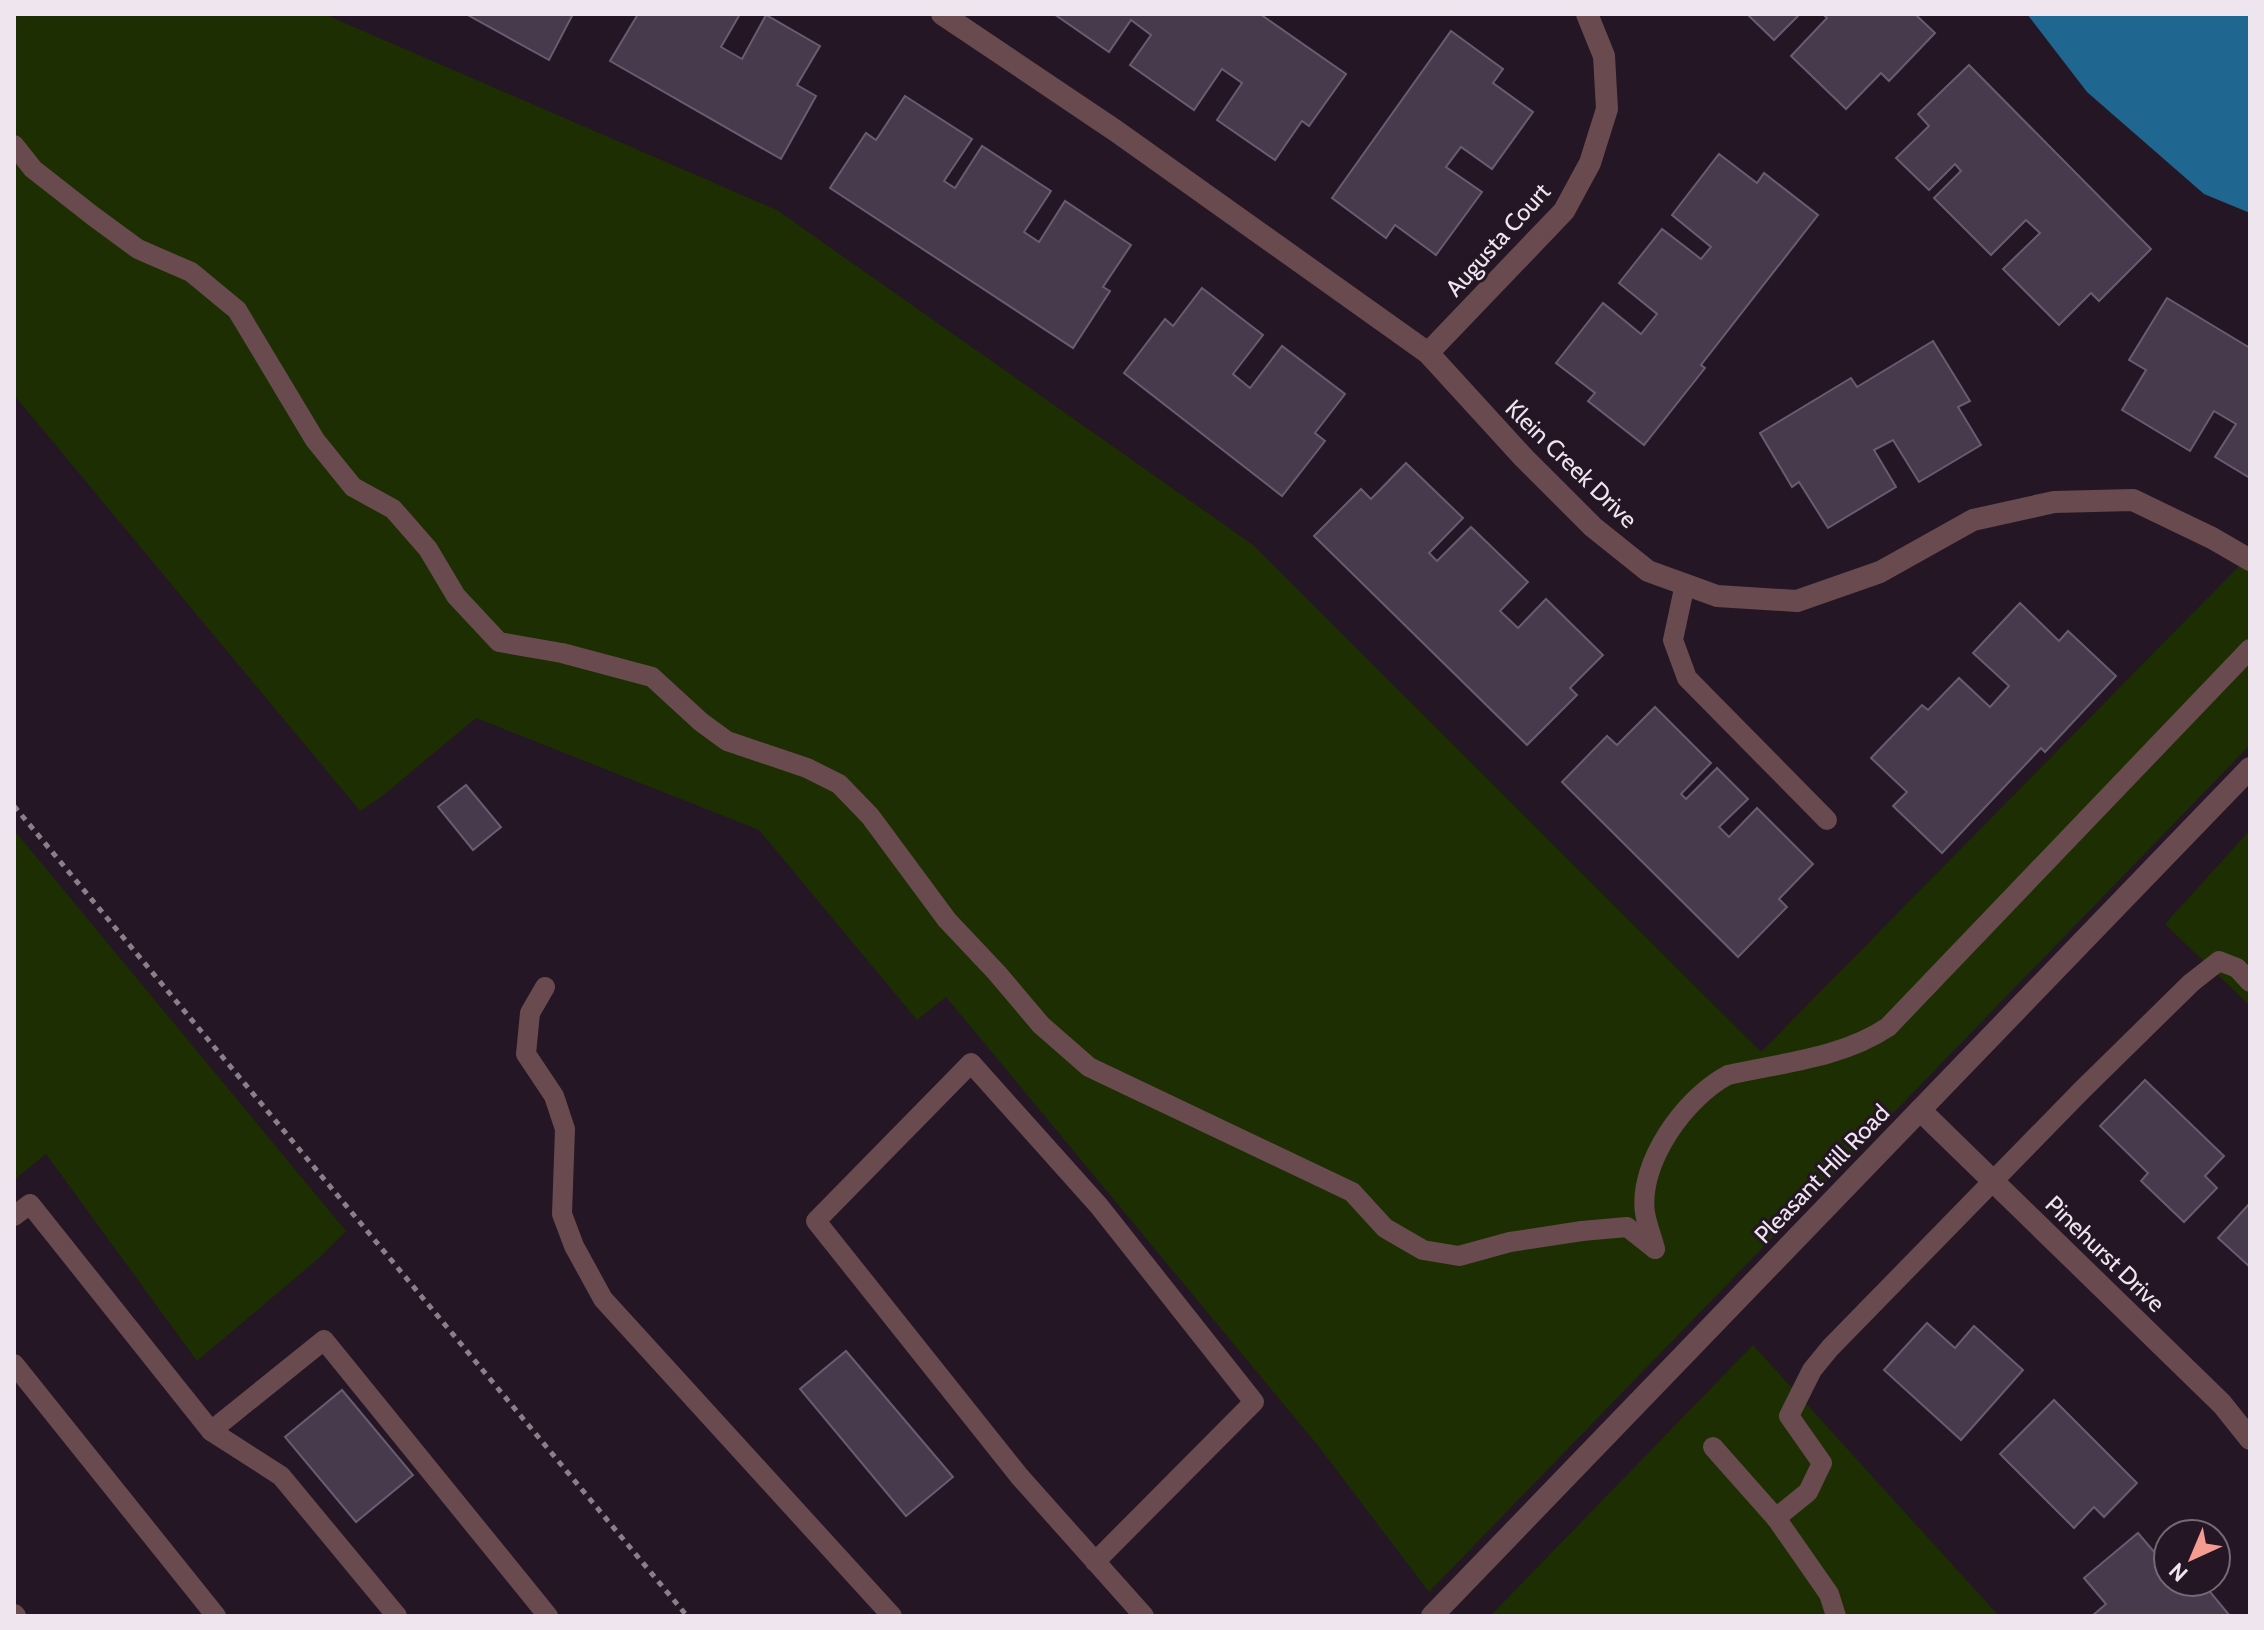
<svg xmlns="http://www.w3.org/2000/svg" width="2264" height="1630" font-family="Cabin,sans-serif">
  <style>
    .green { fill: #1c2e02 }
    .water { fill: #1f6690 }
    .building { fill: #473a4d; stroke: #695c70; stroke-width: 2 }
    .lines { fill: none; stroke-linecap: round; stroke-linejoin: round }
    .path { stroke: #8b7f8b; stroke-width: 5; stroke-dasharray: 6 6; stroke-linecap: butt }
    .service { stroke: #694a4e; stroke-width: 20 }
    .minor { stroke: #694a4e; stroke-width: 22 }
    .tertiary { stroke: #694a4e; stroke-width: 22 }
    .labels { text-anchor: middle; stroke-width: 6; stroke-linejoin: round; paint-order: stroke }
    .street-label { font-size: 24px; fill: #efe5ef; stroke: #241625 }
  </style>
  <rect width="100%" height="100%" fill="#241625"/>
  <g class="green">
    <path d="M14,14H324L777,210L1253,545L1761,1052L2250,555V745L1429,1592L1319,1447L946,997L917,1020L759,830L476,718L381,797L360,811L14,395Z"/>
    <path d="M14,830L346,1231L319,1258L197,1361L46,1154L14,1180Z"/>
    <path d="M2250,830V1006L2165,924Z"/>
    <path d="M1753,1345L1999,1616H1490Z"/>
  </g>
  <path class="water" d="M2027,14H2250V213L2204,194L2087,92Z"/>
  <g class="building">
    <path d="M466,14H573L549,60Z"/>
    <path d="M638,14H740L721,47L742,59L766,15L820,46L797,85L816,96L781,159L610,61Z"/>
    <path d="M1054,14H1260L1346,74L1309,126L1302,121L1275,160L1217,120L1242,83L1222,69L1194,110L1130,65L1151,35L1131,20L1109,52Z"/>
    <path d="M1747,14H1800L1774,40Z"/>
    <path d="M1823,14H1915L1935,33L1889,81L1881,73L1846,109L1791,56L1827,18Z"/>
    <path d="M1451,31L1503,69L1493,83L1533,112L1492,169L1461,147L1446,167L1482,192L1436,255L1395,225L1386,238L1332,198Z"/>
    <path d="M1969,65L2151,249L2099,301L2091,293L2059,325L2003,269L2040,233L2026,220L1991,255L1934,198L1961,171L1955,164L1929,190L1896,158L1929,126L1918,114Z"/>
    <path d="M905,96L972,139L944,181L955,188L982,146L1051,191L1024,232L1039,242L1065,201L1131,245L1103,287L1110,291L1073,348L830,188L866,133L876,140Z"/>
    <path d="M1719,154L1757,183L1764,173L1818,215L1701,365L1705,368L1644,445L1588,401L1595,393L1556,363L1603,303L1641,334L1657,314L1619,283L1662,229L1701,259L1711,247L1672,215Z"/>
    <path d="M1202,288L1263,335L1233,374L1250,388L1282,346L1345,394L1315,433L1325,441L1282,496L1124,373L1165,319L1173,326Z"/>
    <path d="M2167,298L2250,348V478L2215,457L2236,424L2214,411L2190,451L2122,410L2146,370L2129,360Z"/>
    <path d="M1933,341L1970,401L1958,407L1981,445L1919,482L1893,440L1874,450L1896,487L1828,528L1799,482L1792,487L1760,433L1851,378L1857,387Z"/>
    <path d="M1406,463L1463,518L1429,553L1437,561L1471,527L1528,582L1500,611L1518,628L1546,599L1603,655L1570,688L1577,695L1527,745L1314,536L1361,489L1371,499Z"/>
    <path d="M2020,603L2059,641L2068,631L2116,676L2045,752L2041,748L1942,853L1893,806L1907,792L1871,758L1922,705L1928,710L1959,678L1990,707L2009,686L1973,653Z"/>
    <path d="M1655,707L1711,763L1681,794L1686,799L1717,768L1748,799L1719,827L1729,837L1757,808L1813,864L1779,899L1787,907L1738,957L1562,782L1607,736L1617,745Z"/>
    <path d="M466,785L501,827L473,850L438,807Z"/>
    <path d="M2145,1080L2224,1156L2205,1176L2217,1188L2184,1222L2141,1181L2148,1173L2100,1126Z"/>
    <path d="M2250,1203V1267L2218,1238Z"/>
    <path d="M1927,1323L1955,1348L1974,1326L2023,1370L1961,1440L1884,1370Z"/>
    <path d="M846,1351L953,1477L906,1516L800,1389Z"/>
    <path d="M342,1390L413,1475L356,1522L285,1437Z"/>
    <path d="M2054,1400L2137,1483L2104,1517L2094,1507L2074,1528L2000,1454Z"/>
    <path d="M2138,1533L2168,1568V1582H2180L2182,1585L2186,1582H2202L2230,1616H2092L2106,1604L2084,1578Z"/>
  </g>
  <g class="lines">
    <path class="path" d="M14,806L687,1616"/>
    <g class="service">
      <path d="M14,145L33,169L93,216L138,249L191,272L237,310L315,440L353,487L393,509L428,549L456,596L499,642L562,653L652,677L701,722L727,741L807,768L839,784L870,816L947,920L997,973L1041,1025L1089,1067L1352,1192L1385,1228L1423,1250L1459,1256L1510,1242L1582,1231L1627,1227L1655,1249"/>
      <path d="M1685,584L1673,640L1687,678L1827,820"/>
      <path d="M545,987L530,1013L526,1054L554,1096L565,1129L562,1214L574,1246L603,1299L892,1616"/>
      <path d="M14,1216L30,1204L211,1431L324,1340L548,1616"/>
      <path d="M1655,1249C1652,1237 1647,1225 1645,1213C1638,1162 1686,1097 1728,1075C1781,1063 1842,1058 1888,1027L2250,649"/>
      <path d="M14,1364L216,1616"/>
      <path d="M211,1431L281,1476L397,1616"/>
      <path d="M1713,1447L1776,1518L1808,1492L1822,1463L1789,1416L1812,1370L1830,1348L2082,1090L2191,983L2219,961L2237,968L2250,982"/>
      <path d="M1776,1518L1829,1594L1836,1616"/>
      <path d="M1095,1562L1254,1402L1099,1206L971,1063L816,1221L1020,1477L1144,1616"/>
    </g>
    <g class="minor">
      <path d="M942,14L1116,131L1428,353L1524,458L1593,527L1648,571L1717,596L1797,601L1880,572L1973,520L2054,502L2133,500L2212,538L2250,560"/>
      <path d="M1428,353L1564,211L1590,163L1607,109L1604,56L1587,14"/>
      <path d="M1920,1110L2222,1404L2250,1439"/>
    </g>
    <g class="tertiary">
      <path d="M14,1615L15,1616"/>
      <path d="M1432,1616L2250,768"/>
    </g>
  </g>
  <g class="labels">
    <g class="street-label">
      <text transform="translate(1498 240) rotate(-48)" y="8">Augusta Court</text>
      <text transform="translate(1571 464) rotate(44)" y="8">Klein Creek Drive</text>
      <text transform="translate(1822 1174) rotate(-46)" y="8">Pleasant Hill Road</text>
      <text transform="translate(2105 1254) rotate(44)" y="8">Pinehurst Drive</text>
    </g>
  </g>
  <rect width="2264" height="1630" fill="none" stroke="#efe5ef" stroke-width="32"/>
  <g transform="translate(2192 1558) rotate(224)"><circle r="38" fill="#241625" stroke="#756976" stroke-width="2"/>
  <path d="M0-6L14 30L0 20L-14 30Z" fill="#f59c91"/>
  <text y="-12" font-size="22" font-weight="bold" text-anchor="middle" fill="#efe5ef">N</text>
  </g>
</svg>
